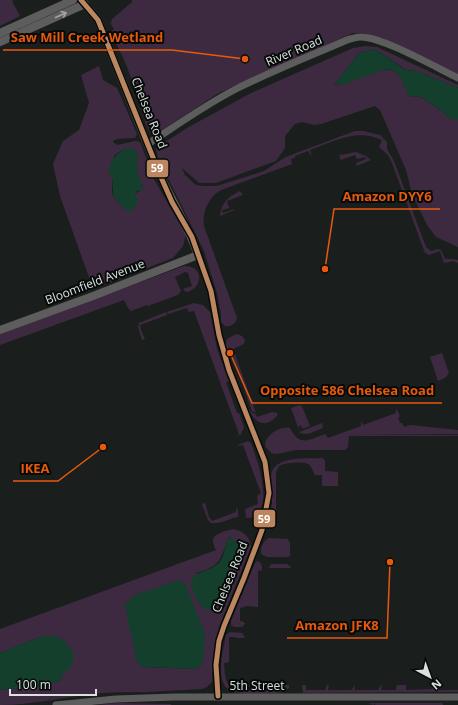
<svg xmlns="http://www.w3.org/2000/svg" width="458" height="705" font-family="'Open Sans',sans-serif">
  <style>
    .green { fill: #3d2a40; fill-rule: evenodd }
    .water { fill: #133f2c }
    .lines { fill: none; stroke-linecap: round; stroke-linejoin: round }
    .minor { stroke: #5e5d5e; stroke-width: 7 }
    .tertiary { stroke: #5e5d5e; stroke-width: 8 }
    .bus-1-casing { stroke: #060a08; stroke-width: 8 }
    .bus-1 { stroke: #bb8660; stroke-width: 5 }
    .oneway { stroke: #a2a5a4 }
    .labels { text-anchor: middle; stroke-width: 4; stroke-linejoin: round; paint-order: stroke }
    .street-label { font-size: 12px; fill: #d9e0dd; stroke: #060a08 }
    .leader { fill: none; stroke: #e8590c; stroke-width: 1.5 }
    .callout-dot { fill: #e8590c; stroke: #060a08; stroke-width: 1.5 }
    .callout-label { font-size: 13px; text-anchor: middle; font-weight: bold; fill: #e8590c; stroke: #060a08; stroke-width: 4; stroke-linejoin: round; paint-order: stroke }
    .line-badge { stroke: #060a08; stroke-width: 1.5 }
    .badge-label { font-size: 11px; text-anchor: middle; font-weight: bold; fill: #fff }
  </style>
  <rect width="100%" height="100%" fill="#1a1f1d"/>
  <g class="green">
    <path d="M0,0H14L12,1L20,16L0,26Z"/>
    <path d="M132,0H458V76L373,36L362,33H353L217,94L162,130L151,134L147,127C137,97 128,60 110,34L114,29L110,23L112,22L111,20L132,2Z"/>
    <path d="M365,46L377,47L458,85V88L417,71L406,70L375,49L359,53L334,85C352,85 387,58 399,75C403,81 406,89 409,96L421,97L432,104L453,120H458V247L436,237L427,225L412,194L406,170L380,110L375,106L321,124L314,125L302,122L295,124L285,136V148L276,161L216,183H199L182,168L185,175L196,185L204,186H217L264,171L284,158L296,153L355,131H363L380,135L387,142V149L394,161L426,247L431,251L438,249L441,250L445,259H453L458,260V263L453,261L444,263L440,251L429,255L425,253L392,163L388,155L379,147L382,140C357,128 335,141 310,150L312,157L308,151L295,156V158L291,159L292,164L221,190C208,198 202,212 204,226L237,318C236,324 230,327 225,326L221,322V314L217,293L204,251L159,160L160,159L158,158L156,148L187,128L249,94L353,48Z"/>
    <path d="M99,66L103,80L117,88L137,134L135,138L117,139L113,141V142L117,145L135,141L140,142L155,181L186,234L183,246L173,258L103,285L96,286L91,283L60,196L53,164L63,141L79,130L89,103L81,75ZM127,148L138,156C135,167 138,178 143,188L135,194L136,197L124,209L113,196L112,192L114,156L119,152Z"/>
    <path d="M356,152L366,156L371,160L357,166L356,163L366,159L365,157L357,159L355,155L341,160L339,156L340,155Z"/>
    <path d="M240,191L243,195L227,201L229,208L222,210L223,213L234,209V210L220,216C221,203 229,196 240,191Z"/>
    <path d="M184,266C206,266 202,290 186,292L183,289L192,286L188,273L185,272L175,277L181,291L178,295L148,306L147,305L131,311L128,308L124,300L0,345V334Z"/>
    <path d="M194,303L203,305L210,312L217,349L229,381L226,382L237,413H239L244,427L241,434L235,437L239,434L194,311L189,312L187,308L168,314L167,312Z"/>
    <path d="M166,312L167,315L140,325L141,330L145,339L142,340L138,327L139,323Z"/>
    <path d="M237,334L242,336C250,344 239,346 233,349L256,413L252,411L231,352H228C224,340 225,339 237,334Z"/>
    <path d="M442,353L449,373L445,378L438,381L430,357Z"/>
    <path d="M301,404L310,426L301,429L302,428L301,425L299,426V430L291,408L300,405L301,407Z"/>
    <path d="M396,408L400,416L398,418L400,423H402L404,427L410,425L458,430V434L349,435H458V436H349L348,447L345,450H296L277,454L271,453L265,446C265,435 279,426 290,428C299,447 309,440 325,434L328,438L361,426V421L363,425L396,413Z"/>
    <path d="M250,409L251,412L255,414L257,417L272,412L277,413V416C265,428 256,424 249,410Z"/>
    <path d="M322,423L323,428C315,431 307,437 299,432Z"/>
    <path d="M248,441L251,443C257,459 278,517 246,518L245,509L258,504L257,496L261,493L243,445L239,446L238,445Z"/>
    <path d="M323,458L325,461V471L338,472V486H322V475H315C313,472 312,466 308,464C302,461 284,463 279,466L276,472V525L274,528L271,527C268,522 272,507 272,500C272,492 270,483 271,475C274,455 308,459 323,458Z"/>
    <path d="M205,503L209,517L212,521L236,512V507L238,511V517C229,518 220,525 211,523L208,520L202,504Z"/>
    <path d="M233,529C243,531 250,536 251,547L219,627L214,651L212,682L207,687L202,689L166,691V690L165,691C141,693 118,691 94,694C63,697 32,705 0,705V690C17,688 47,689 62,679L40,637L0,653V629L216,550C215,548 213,544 213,541C213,533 227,531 233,529ZM230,537L234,541L246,547L236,555L228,570L221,595L196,573C221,566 219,561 228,540ZM202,664L196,669L142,667Z"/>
    <path d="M269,538L288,539L290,543V556L288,557H268L262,555C259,549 263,541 269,538Z"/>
    <path d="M257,561C262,562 262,566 262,570L258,571V607L245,606L244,607L240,608V621L244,622L245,624L242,627H234L231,625V621L255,563Z"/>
    <path d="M271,564H287L290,566L291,568H269Z"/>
    <path d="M230,632L242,633L245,637L244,638H237L235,637H229V662L224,663C225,675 224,688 240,690H282L283,685H289V688L283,692L278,693C266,693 245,695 234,692C213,687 223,650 226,635Z"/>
    <path d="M434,685H436L435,690H458V692L303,693L302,685H306V690H325L327,685H329L328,690H352L354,685L355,690H378L381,685H382L381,690H396L397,685H406V690L432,689Z"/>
    <path d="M116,703L171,704V705H97Z"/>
    <path d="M370,703H443V705H376L374,704V705L369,704Z"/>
  </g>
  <g class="water">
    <path d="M375,49L405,70L417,71L458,88V120H453L432,104L421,97L409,96L399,75L393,70L385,69L345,84L334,85L359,53Z"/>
    <path d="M127,148H133L136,151L138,156L137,162L138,175L143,188L142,190L137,191L135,194L138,200L134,209L129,211L124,209L113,196V181L108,171C112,160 115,153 127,148Z"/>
    <path d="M231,537L234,541L245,543L246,547C228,560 229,574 222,593C219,599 215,605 212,610L205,609C199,604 196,599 193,592C183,568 212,575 221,560C224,555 225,546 228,540Z"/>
    <path d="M179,580L186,585L205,634L204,652L202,664L196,669L142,667L137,662L125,605L133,596Z"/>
    <path d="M55,636L64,640L73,652V663L68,670L63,672L62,679C47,689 17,688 0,690V653L40,637Z"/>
  </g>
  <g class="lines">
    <g class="minor">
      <path d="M148,144C177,125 205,105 236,89C272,71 310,56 347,40C351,39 356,37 360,37C381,36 437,68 458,78"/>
      <path d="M198,255L211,291L219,335L229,370L265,462L269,493L262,530L244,578L224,626L219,641L216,665L218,696"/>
      <path d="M56,705L116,699L175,697H458"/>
    </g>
    <g class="tertiary">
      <path d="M0,33L73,0"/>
      <path d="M0,42L85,4"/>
      <path d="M0,330L93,296L198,255C189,228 173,203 161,177C141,130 123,82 104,35L98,20L81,0"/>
    </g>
    <defs>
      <path id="bus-1" d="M81,0L98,20L160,175L172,202L192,237L211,291L219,335L229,370L265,462L269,493L262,530L244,578L224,626L219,641L216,665L218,696"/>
    </defs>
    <use href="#bus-1" class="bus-1-casing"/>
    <use href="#bus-1" class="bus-1"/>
  </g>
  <defs><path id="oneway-shaft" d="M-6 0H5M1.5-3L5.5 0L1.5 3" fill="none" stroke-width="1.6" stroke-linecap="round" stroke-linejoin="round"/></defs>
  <use class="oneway" href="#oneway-shaft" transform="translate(61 15) rotate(-24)"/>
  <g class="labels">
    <g class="street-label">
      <text transform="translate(294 51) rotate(-23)" y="4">River Road</text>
      <text transform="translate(149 113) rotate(68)" y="4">Chelsea Road</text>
      <text transform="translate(95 282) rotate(-21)" y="4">Bloomfield Avenue</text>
      <text transform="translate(230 577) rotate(-68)" y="4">Chelsea Road</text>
      <text x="257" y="690">5th Street</text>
    </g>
  </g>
  <path class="leader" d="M245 59L172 50H3M325 269L334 209H440M230 353L252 403H442M103 447L58 481H13M390 562L387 638H287"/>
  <g class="callout-dot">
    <circle cx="245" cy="59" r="4"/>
    <circle cx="325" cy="269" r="4"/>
    <circle cx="230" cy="353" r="4"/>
    <circle cx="103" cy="447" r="4"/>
    <circle cx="390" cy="562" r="4"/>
  </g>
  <g class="callout-label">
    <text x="87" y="42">Saw Mill Creek Wetland</text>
    <text x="387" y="201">Amazon DYY6</text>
    <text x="347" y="395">Opposite 586 Chelsea Road</text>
    <text x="35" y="473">IKEA</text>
    <text x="337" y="630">Amazon JFK8</text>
  </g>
  <g class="line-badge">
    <rect x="146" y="159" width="23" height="19" rx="4" fill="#bb8660"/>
    <rect x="253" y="509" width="23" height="19" rx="4" fill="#bb8660"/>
  </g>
  <g class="badge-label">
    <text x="157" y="172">59</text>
    <text x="264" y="523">59</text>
  </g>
  <g transform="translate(430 677) rotate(139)" stroke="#060a08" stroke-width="3" paint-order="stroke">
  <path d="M0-3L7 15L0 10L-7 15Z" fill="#d9e0dd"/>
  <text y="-6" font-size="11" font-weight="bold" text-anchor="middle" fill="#d9e0dd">N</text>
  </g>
  <path d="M10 689v6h86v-6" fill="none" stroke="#d9e0dd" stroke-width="2"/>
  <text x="16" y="689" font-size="12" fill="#d9e0dd" stroke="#060a08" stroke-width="3" paint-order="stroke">100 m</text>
</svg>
